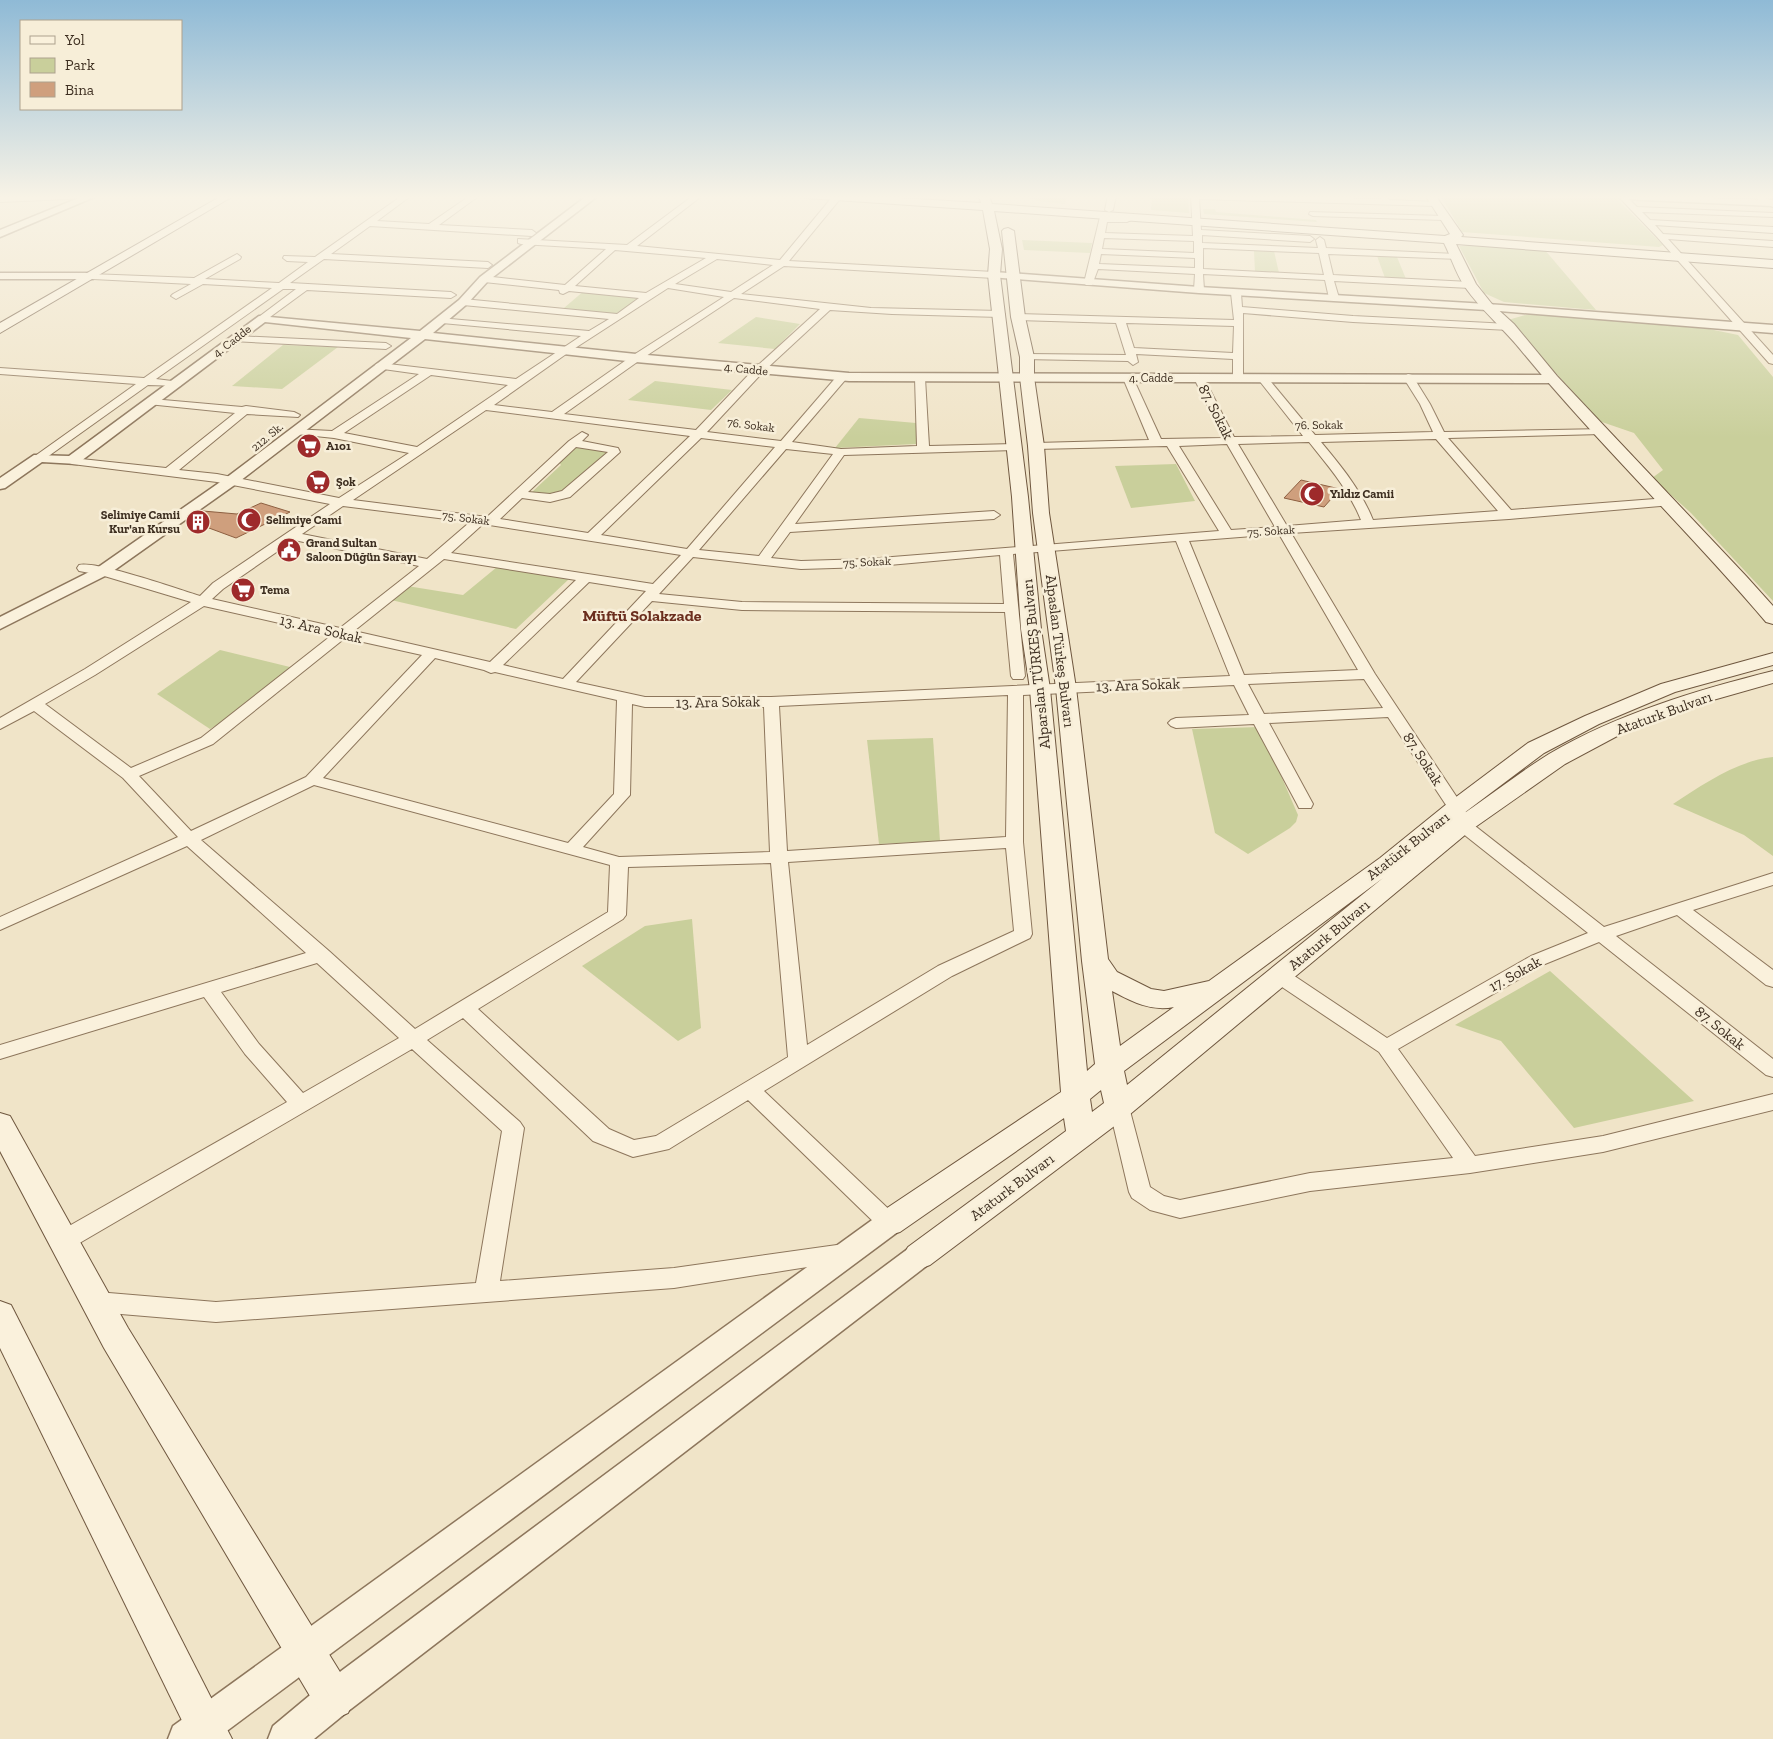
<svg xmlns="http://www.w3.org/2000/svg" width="1773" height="1739" font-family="'Zilla Slab',serif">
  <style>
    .green { fill: #c9cf9b }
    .building { fill: #cf9f7d; stroke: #8d5f41 }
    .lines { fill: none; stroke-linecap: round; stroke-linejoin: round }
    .minor-casing { stroke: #8d765c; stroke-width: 2 }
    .tertiary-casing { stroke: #8d765c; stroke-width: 3 }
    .secondary-casing { stroke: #6f573f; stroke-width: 2 }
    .minor { fill: #faf1dc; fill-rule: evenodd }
    .tertiary { fill: #faf1dc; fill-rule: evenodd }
    .secondary { fill: #faf1dc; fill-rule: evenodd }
    .labels { text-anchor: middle; stroke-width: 5; stroke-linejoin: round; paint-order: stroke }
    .far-street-label { font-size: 12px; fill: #3d2e20; stroke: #f7eed8 }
    .far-poi-label { font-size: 12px; font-weight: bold; fill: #3d2e20; stroke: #f7eed8; text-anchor: start }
    .street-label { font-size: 15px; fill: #3d2e20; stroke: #f7eed8 }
    .far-district-label { font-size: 16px; font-weight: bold; fill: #6b2e1e; stroke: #f7eed8 }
  </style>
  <rect width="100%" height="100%" fill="#f0e4c8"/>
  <g class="green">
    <path d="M1023,195H1067L1065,204L1038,201Z"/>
    <path d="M1152,195H1188L1189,213L1151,210Z"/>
    <path d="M1440,195H1608L1615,197L1663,245L1659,247L1462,232Z"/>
    <path d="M1203,209H1215L1216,212L1316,220L1317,222L1204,214Z"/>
    <path d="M1022,240L1092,243L1090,253L1024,250Z"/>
    <path d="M1486,245L1544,249L1596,310L1504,302L1484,293L1459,246Z"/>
    <path d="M1254,251H1274L1279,273L1255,272Z"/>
    <path d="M1377,256L1397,257L1406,279L1385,278Z"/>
    <path d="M585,290L643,298L615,314L564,308Z"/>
    <path d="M1529,314L1709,329L1738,335L1773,377V601L1691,513L1652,478L1663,470L1634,433L1599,421L1508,320Z"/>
    <path d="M756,317L800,324L775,349L718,343Z"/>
    <path d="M283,345L338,347L282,389L232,386Z"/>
    <path d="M655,381L732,390L711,410L628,400Z"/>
    <path d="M859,418L916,423V444L835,448Z"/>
    <path d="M575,446L608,451L562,493L549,495L532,492L561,465L558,461Z"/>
    <path d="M1176,464L1195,501L1131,508L1115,466Z"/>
    <path d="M497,567L569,579L516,629L391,600L407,586L463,595Z"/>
    <path d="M220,650L290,667L233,715L210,729L157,694Z"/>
    <path d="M1260,727L1298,815L1296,822L1290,828L1248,854L1215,833L1192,729Z"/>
    <path d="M933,738L940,841L879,844L867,740Z"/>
    <path d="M1773,757V856L1744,835L1673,804C1704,784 1736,761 1773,757Z"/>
    <path d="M692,919L701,1028L678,1041L582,966L645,926Z"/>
    <path d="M1550,971L1694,1101L1574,1128L1501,1041L1455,1025Z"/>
  </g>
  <g class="building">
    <path d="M1301,480L1340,489L1324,507L1284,498Z"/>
    <path d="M261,503L290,512L236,538L190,521L203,511L237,514Z"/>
  </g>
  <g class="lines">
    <defs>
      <g id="minor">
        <path d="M64,195L94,196L90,198L0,202V198Z"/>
        <path d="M403,195H412L377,221L429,224L471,195H480L439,225L532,230L536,233L532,236L370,226L331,254L488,262L492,265L488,268L324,259L290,283L451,292L456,295L451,298L307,290L266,320H260V316L296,289H283L156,379L180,382L181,384L180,386L148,385L43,460H35L33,458L35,456L136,384L0,374V368L144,378L272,288L203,284L176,299L171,296L173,294L191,284L93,279L90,278V274L194,278L237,254L241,257L240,259L205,279L279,283L308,262L287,261L283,258L284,256L315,257Z"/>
        <path d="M694,195H703L637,246L780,260L834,195H838L841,197L840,199L789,261L994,272L999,275L994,278L784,266L741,294L871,308L1000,311L1005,314L1000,317L892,314L830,310L763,372L707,432L781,441L838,375L842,374L847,377L846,379L792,442L841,449L917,446L915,378L920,375L925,378L929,446L1015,444L1021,447L1015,450L844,455L795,524L994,511L1000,515L994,519L790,532L771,558L801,561L867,559L1219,531L1167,446L1036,449L1030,446L1036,443L1149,440L1123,378L1128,375L1133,378L1161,439L1223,438L1194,378L1199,375L1204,378L1234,437L1303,436L1258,379L1263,376L1267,377L1315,435L1433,432L1420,404L1403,377L1408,374L1412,375L1430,404L1444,432L1606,429L1608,431L1602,434L1448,438L1511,510L1668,498L1674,502L1672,505L1509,519L1291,533L1375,674L1464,808L1470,822L1604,927L1773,873V885L1693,910L1773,970V987L1766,985L1677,915L1616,936L1773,1059V1077L1766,1075L1599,942L1545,964L1398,1049L1475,1156L1603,1136L1773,1094V1110L1603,1152L1470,1173L1310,1191L1180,1218L1150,1210L1132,1198L1129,1192L1109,1107L1112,1101L1119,1099L1126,1101L1129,1107L1150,1187L1164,1196L1180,1200L1310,1173L1453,1158L1379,1052L1273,981L1270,976L1273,971L1280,969L1287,971L1387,1038L1531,956L1588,933L1457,829L1448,808L1388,717L1269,723L1313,804L1311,808H1299L1297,804L1254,724L1176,728L1171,726L1168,723L1171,720L1176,718L1249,715L1234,685L1023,695V842L1032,934L1030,938L952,976L764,1091L897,1217L900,1223L897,1229L889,1232L881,1229L748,1100L669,1149L633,1157L593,1141L463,1018L427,1040L520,1122L524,1128L500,1281L674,1268L844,1244L852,1246L855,1253L852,1260L674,1288L216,1322L97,1312L89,1309L85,1302L89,1295L97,1292L216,1302L476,1283L502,1131L412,1049L71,1248L63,1250L55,1248L52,1241L55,1234L287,1102L245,1054L204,997L0,1059V1045L306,953L187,846L0,930V917L178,837L123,778L34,711L0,729V718L85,669L191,602L101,575L79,571L77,568L79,565C98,561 177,589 200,596L213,583L330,504L217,482L72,464L66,461L72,458L166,468L235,413L148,404L147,402L152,399L242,407L246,406L294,412L300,415L298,417L247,414L179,470L217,474L339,498L409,453L334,438L296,434L290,431L292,429L332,431L419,374L376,368L375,366L376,364L380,363L516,379L581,336L442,323L437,320L439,318L589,331L609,319L463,305L458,302L463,299L617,314L639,298L569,291L563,294L560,293L559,290L484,282L479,279L484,276L565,285L606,249L521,244L518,243V239L627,245ZM615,250L706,258L646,293L575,286ZM717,259L773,265L731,292L675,284ZM668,288L724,297L632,356L552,412L494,405L569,352ZM734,298L820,309L755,368L696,430L564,414L640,360ZM431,375L508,385L417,447L344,433ZM486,410L690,436L588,533L500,519L522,498L550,502L570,497L620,452L618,448L582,441L588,435L582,432L569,441L487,517L353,500ZM701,438L775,447L687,549L601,535ZM1436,439L1498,511L1373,520C1361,490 1341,466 1321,442ZM1309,442C1329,467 1349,490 1361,520L1287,526L1238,444ZM1227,444L1275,527L1231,530L1179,446ZM576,447L608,452L562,491L550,494L528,492ZM786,449L833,454L759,556L699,550ZM343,506L470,522L427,559L302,534ZM483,524L681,555L653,584L451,553ZM1279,534L1358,670L1244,675L1189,541ZM294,540L419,566L340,628L212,599L223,589ZM1176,541L1230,676L771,697H645L576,682L652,601L742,610L1005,612L1011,676L1013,679H1023L1025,676L1013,554ZM1000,555L1004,604L742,602L659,594L693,557L801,569L867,567ZM444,559L576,580L490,662L354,631ZM589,582L646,591L563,679L503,665ZM204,606L332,635L201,738L131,768L45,704L95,675ZM345,638L422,655L306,777L191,831L139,776L213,744ZM435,658L484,670L491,673L495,672L617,700L614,794L568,843L323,778ZM1364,679L1383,708L1264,714L1248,684ZM1008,695L1006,837L787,851L779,706ZM632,704L645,707H764L770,852L619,857L583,847L630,795ZM314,785L610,865L608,912L415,1029L329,951L201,840ZM1006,848L1014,931L938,966L807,1045L788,862ZM771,863L788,1057L656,1136L634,1140L609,1129L478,1009L623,919L626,915L628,867ZM317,963L399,1038L303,1093L259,1044L221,992Z"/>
        <path d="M1108,195H1116L1113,210L1109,212L1105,210Z"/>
        <path d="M1191,195L1346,198L1345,195H1353L1354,199H1381L1378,195H1386L1389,200L1438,202L1439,204L1435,206L1199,199L1201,230L1310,236L1314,239L1310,242L1202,235V243L1318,248L1316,240L1320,237L1324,240L1326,248L1456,254L1460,257L1459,259L1328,254L1333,275L1470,282L1475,285L1470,288L1334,281L1339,298L1334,301L1329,298L1325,280L1203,274L1204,290L1199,293L1194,290L1195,274L1098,269L1092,285H1086L1084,283L1100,217L1127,218L1131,220L1127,222H1107L1105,233L1193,236ZM1104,238L1194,241V253L1102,249ZM1203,248L1319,253L1324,275L1203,269ZM1101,254L1195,258V268L1099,264Z"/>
        <path d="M1617,195H1625L1637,207L1773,213V217L1642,212L1650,220L1773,227V233L1655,225L1663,234L1773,241V247L1668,239L1773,355V364L1769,363L1657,237Z"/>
        <path d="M1750,195H1760L1773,202V207Z"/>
        <path d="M1310,212L1444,216L1448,218L1444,220L1313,216L1309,214Z"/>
        <path d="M1236,290L1241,293L1242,307L1353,316L1509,324L1514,327L1509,330L1353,322L1243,313V379L1238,382L1233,379V359L1136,354L1138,362L1133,365L1128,361L1023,359L1022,357L1027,354L1126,355L1116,323L1018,320L1013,317L1018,314L1234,320L1231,293ZM1126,323L1234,326L1233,353L1134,348Z"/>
        <path d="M236,336L386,343L391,346L386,349L232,341V337Z"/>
      </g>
      <g id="tertiary">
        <path d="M86,195H99L0,237V230Z"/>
        <path d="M588,195H599L488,281L467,304L433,333L636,354L849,373L1552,375L1558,379L1552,383L849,381L636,362L425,339L236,484L109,574L0,629V617L97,568L226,478L411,338L265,322L77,464L42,462L5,488L0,489V478L34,455L69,456L259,316L420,331L459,300L480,277Z"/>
        <path d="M1619,195L1773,200V206L1623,199L1620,198Z"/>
        <path d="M994,272L1199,287L1487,304L1773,325V333L1487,310L1199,293L990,277L989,275Z"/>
        <path d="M0,273H93L98,276L93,279H0Z"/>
        <path d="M889,1212L899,1215L903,1223L899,1231L216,1739H168L173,1726L879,1215Z"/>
        <path d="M919,1244L929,1248L933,1256L929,1264L347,1712L314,1739H268L273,1726L321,1686L909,1248Z"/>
      </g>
      <g id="secondary">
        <path d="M223,195H235L0,333V323Z"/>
        <path d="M801,195H851L981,203L979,195H989L992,204L1445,236L1450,234L1425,195H1435L1463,235L1461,237L1773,260V268L1456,244L1476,284L1492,304L1514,324L1557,376L1746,576L1773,606V624L1766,622C1687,529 1598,444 1520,349C1503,328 1481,310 1465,287C1456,274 1451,257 1444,243L994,211L1002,249L1000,275L1028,497L1041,629L1050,689L1087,1071L1095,1064L1082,961L1056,688L1033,513L1028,446L1020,377V357L1011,317L1002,231L1004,229L1008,228L1014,231L1025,317L1034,357V377L1044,446L1049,513L1076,688L1108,959L1117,972L1151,989L1164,991L1209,981L1380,858L1448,803L1528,743L1585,716L1661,684L1773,653V665L1675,692L1599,724L1544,753L1456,819C1487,798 1517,774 1549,754C1617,714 1697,690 1773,671V683L1699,704L1621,734L1565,764L1471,830L1129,1115L930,1265L919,1269L908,1265L903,1256L908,1247L1066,1131L1064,1118L900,1232L889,1235L878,1232L874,1223L878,1214L1061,1092L1030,689L1021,629L1012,497L988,275L990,249L983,210L806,198ZM1383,878L1127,1085L1124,1071ZM1112,991C1131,1001 1151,1012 1174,1007L1120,1046ZM1101,1090L1104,1103L1092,1112L1090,1099Z"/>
        <path d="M0,1113L10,1116L128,1328L348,1685L354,1699L348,1713L334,1719L320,1713L104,1348L0,1151Z"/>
        <path d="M0,1301L11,1305L232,1739H191L0,1348Z"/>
      </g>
    </defs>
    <use href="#minor" class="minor-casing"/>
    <use href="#tertiary" class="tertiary-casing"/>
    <use href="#secondary" class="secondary-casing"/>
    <use href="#minor" class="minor"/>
    <use href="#tertiary" class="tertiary"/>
    <use href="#secondary" class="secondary"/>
  </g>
  <linearGradient id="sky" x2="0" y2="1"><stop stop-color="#8fbad6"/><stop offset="0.45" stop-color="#f8f3e6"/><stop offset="1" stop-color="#f8f3e6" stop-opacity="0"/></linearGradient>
  <rect width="1773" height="438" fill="url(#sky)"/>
  <defs>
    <symbol id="supermarket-disc" viewBox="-11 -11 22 22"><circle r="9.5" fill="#9e2a2b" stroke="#f7eed8"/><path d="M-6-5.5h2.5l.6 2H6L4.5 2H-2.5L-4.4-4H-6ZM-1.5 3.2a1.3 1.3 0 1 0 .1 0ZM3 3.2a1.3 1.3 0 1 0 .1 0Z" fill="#fff"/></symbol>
    <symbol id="mosque-disc" viewBox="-11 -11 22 22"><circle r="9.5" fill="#9e2a2b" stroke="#f7eed8"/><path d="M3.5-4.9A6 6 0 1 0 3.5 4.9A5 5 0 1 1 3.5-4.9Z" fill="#fff"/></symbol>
    <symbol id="building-disc" viewBox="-11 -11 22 22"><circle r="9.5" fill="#9e2a2b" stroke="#f7eed8"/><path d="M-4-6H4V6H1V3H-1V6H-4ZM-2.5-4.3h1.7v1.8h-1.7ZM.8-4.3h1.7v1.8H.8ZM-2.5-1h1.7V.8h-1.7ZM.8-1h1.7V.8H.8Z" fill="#fff"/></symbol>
    <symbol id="civic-disc" viewBox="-11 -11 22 22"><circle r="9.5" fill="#9e2a2b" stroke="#f7eed8"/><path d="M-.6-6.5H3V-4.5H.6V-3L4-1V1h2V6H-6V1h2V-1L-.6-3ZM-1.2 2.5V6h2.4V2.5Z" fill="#fff"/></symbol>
  </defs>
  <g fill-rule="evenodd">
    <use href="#supermarket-disc" x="295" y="432" width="28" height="28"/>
    <use href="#supermarket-disc" x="304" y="468" width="28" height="28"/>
    <use href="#mosque-disc" x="1298" y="480" width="28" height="28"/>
    <use href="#mosque-disc" x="235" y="506" width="28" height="28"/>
    <use href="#building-disc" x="184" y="508" width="28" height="28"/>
    <use href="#civic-disc" x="275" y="536" width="28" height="28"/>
    <use href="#supermarket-disc" x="229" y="576" width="28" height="28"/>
  </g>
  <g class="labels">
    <g class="far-street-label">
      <text transform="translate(232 341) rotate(-38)" y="4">4. Cadde</text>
      <text transform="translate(746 369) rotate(6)" y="4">4. Cadde</text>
      <text x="1151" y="382">4. Cadde</text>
      <text transform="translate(751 425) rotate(7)" y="4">76. Sokak</text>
      <text transform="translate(1319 425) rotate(-1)" y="4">76. Sokak</text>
      <text transform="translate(267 437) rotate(-40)" y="4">212. Sk.</text>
      <text transform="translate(466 518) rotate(7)" y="4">75. Sokak</text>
      <text transform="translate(1271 531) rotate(-4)" y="4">75. Sokak</text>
      <text transform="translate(867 562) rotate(-3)" y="4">75. Sokak</text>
    </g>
    <g class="far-poi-label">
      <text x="326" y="450">A101</text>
      <text x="336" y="486">Şok</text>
      <text x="1330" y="498">Yıldız Camii</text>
      <text x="180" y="519" text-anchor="end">Selimiye Camii<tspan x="180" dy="14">Kur'an Kursu</tspan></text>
      <text x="266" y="524">Selimiye Cami</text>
      <text x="306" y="547">Grand Sultan<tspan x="306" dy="14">Saloon Düğün Sarayı</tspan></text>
      <text x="260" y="594">Tema</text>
    </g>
    <g class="street-label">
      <text transform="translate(1216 412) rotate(63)" y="5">87. Sokak</text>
      <text transform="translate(321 629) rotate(13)" y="5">13. Ara Sokak</text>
      <text transform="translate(1060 651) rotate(83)" y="5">Alpaslan Türkeş Bulvarı</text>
      <text transform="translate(1036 664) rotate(-96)" y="5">Alparslan TÜRKEŞ Bulvarı</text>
      <text transform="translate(1138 685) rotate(-2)" y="5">13. Ara Sokak</text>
      <text transform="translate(718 702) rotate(-1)" y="5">13. Ara Sokak</text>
      <text transform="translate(1664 713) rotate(-20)" y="5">Ataturk Bulvarı</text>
      <text transform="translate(1423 759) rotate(57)" y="5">87. Sokak</text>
      <text transform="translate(1408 846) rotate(-38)" y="5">Atatürk Bulvarı</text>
      <text transform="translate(1329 935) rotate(-40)" y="5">Ataturk Bulvarı</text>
      <text transform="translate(1515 974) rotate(-29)" y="5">17. Sokak</text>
      <text transform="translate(1720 1028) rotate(39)" y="5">87. Sokak</text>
      <text transform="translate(1012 1187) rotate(-37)" y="5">Ataturk Bulvarı</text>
    </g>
    <g class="far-district-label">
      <text x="642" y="621">Müftü Solakzade</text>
    </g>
  </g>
  <rect x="20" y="20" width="162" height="90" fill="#f7eed8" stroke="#ada18e"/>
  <rect x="30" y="36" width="25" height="8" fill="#faf1dc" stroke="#ada18e"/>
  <text x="65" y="45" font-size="15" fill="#3d2e20">Yol</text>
  <rect x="30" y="58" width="25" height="15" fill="#c9cf9b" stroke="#ada18e"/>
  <text x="65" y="70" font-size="15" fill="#3d2e20">Park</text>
  <rect x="30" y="82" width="25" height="15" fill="#cf9f7d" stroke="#ada18e"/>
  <text x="65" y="95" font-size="15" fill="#3d2e20">Bina</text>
</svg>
